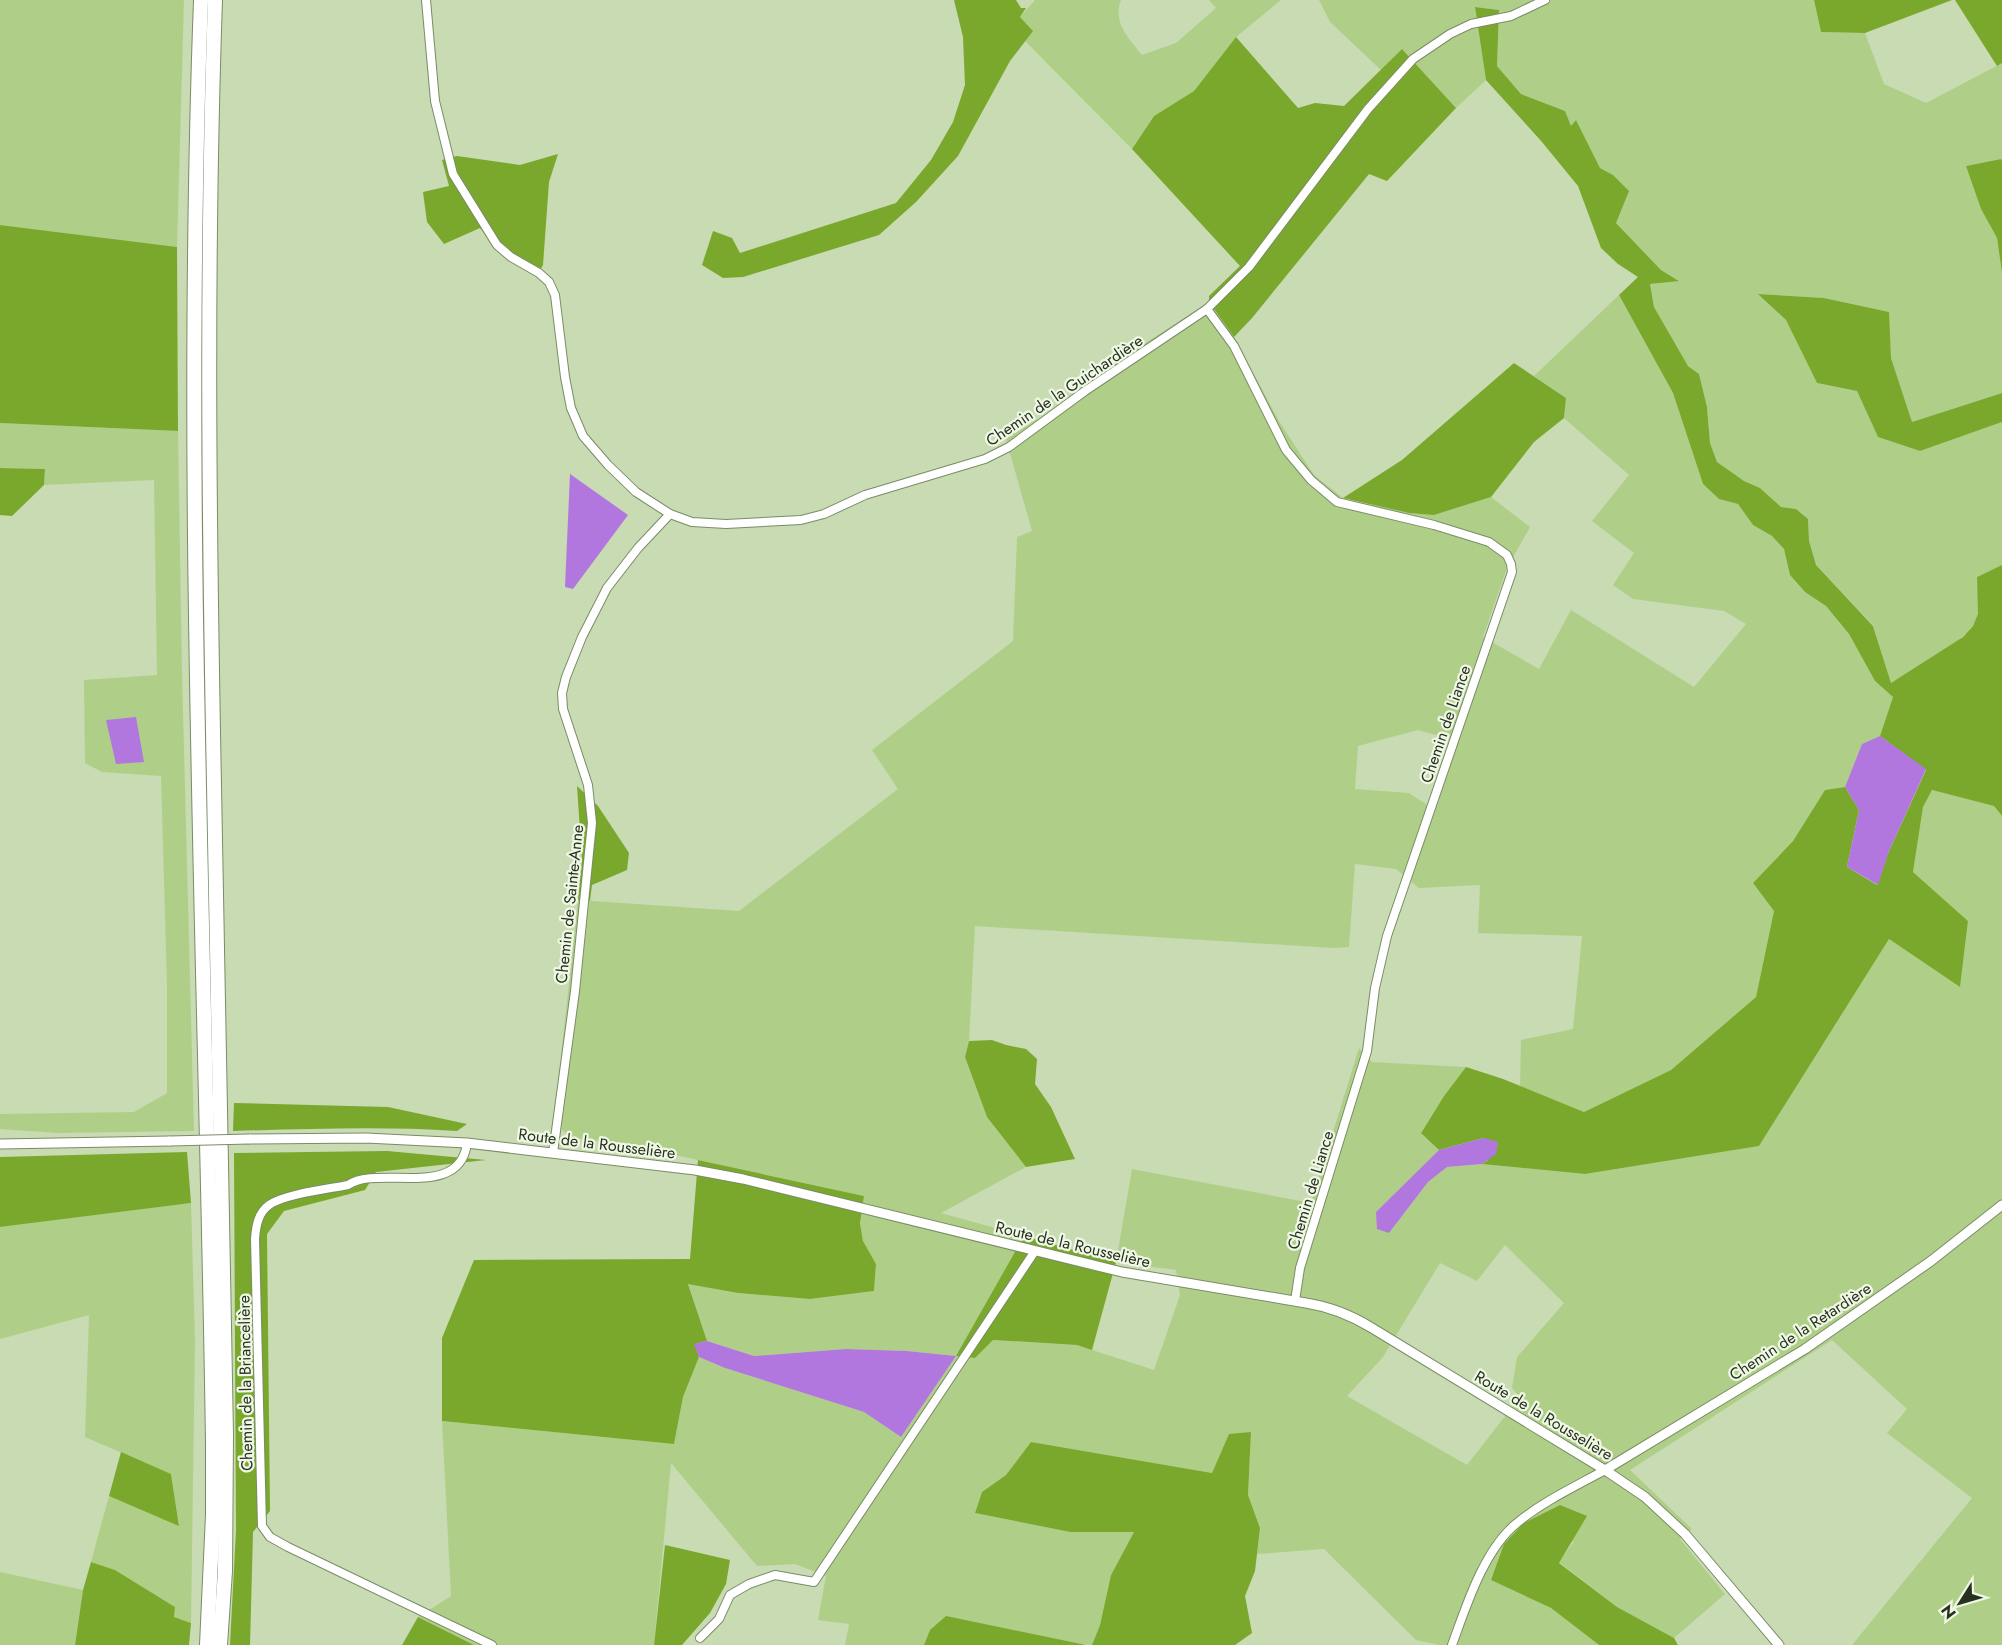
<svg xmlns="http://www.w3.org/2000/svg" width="2002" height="1645" font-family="Jost,sans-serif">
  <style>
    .green { fill: #afcf89; fill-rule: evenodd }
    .forest { fill: #79a82c }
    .water { fill: #b177df }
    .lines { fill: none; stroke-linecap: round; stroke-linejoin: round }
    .minor-casing { stroke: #7a8c66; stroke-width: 10 }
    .tertiary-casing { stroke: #7a8c66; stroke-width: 11 }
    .trunk-casing { stroke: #7a8c66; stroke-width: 16 }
    .minor { stroke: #fff; stroke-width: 8 }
    .tertiary { stroke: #fff; stroke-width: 9 }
    .trunk { stroke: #fff; stroke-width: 14 }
    .tertiary-bridge-casing { stroke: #7a8c66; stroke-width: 11; stroke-linecap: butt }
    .tertiary-bridge { stroke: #fff; stroke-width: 9 }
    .labels { text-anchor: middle; stroke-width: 4.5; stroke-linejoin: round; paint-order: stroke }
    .street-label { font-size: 16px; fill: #283020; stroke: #eef8e4 }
  </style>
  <rect width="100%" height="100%" fill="#c8dbb2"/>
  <g class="green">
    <path d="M0,0H184L177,247L0,225Z"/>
    <path d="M1035,0H1121C1112,22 1129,39 1142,55L1176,43L1216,8L1209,0H1281L1236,37L1194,91L1154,116L1132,149L1025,41L1032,31L1020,17Z"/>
    <path d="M1319,0H1814L1821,32L1865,33L1884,84L1926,103L2002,63V161L2001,159L1966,166L1981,209L1997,238L2002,273V393L1912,422L1891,358L1888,312L1824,298L1759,294L1786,320L1817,383L1857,391L1878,437L1920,451L2002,422V565L1977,577C1977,589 1980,603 1978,615C1973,639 1913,670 1891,683L1873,625L1816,565L1809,542L1808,519L1796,509L1781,507L1760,488L1744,481L1717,462L1710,443L1707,407L1699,374L1688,366L1654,307L1650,284L1678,280L1661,270L1616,223L1613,175L1600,168L1576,120L1571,127L1565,111L1521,94L1497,66L1499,10L1475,7L1486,80L1456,108L1402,49L1381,70L1330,22Z"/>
    <path d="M1619,295L1673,393L1703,484L1719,499L1738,504L1753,525L1772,536L1784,549L1790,575L1805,592L1826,606L1849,634L1875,681L1893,697L1880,736L1862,744L1845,787L1825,790L1793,841L1753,883L1774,911L1756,997L1671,1070L1584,1112L1520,1086L1521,1040L1573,1029L1582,936L1478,933L1480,885L1419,888L1396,869L1355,864L1349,947L1334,948L975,926L969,1041L965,1057L987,1117L1026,1167L941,1213L1024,1236L957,1356L975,1358L992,1340L1077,1345L1154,1370L1180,1295L1176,1270L1116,1262L1132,1169L1311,1203L1359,1048L1372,1062L1466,1067L1444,1096L1421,1132L1439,1150L1376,1212L1389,1233L1428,1182L1447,1167L1482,1164L1585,1174L1759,1146L1889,939L1960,987L1968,921L1913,872L1923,807L1932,790L1994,806L2002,816V1645H1852L1972,1498L1887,1433L1907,1409L1832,1340L1630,1470L1692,1529L1680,1539L1725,1594L1674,1638L1617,1607L1559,1562L1574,1541L1491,1580L1551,1608L1599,1645H1439L1416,1640L1324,1549L1257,1554L1260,1528L1248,1495L1251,1432L1229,1435L1212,1473L1031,1442L1006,1475L982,1492L975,1513L1070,1532H1134L1111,1575L1100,1625L1092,1645L930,1630L924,1645H845L849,1624L818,1620L826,1576L795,1564L757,1566L671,1463L654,1645H474L418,1617L451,1596L442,1421L674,1444L683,1397L699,1357L725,1368L864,1412L901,1437L956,1356L907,1351L846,1349L754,1356L707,1341L688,1283L738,1293L810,1299L874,1291L876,1264L863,1241L860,1223L864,1196L634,1146L570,1137L554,1122L578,900L739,911L898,789L872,750L1013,641L1017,537L1032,531L1006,439L1047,413L1130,353L1209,302L1234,337L1279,421L1314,475L1343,498L1409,513L1434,515L1491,497L1530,527L1507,568L1483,637L1539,669L1571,610L1694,687L1746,624L1724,611L1633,599L1613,585L1634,553L1592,521L1629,475L1564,418L1566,398L1534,376ZM1418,730L1458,741L1435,810L1409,793L1355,789L1358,746ZM1505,1245L1564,1303L1517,1357L1512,1388L1520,1397L1467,1465L1347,1396L1383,1357L1440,1263L1477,1281Z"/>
    <path d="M0,423L178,431L182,674L194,1131L57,1133L0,1129V1114L134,1112L167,1093V985L161,776L102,772L85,763L84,680L157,675L154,480L44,485L45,469L0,468Z"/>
    <path d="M191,1203L195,1341L191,1623L174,1617L175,1607L115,1570L91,1562L109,1496L179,1525L171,1474L85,1437L89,1315L0,1339V1227Z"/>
    <path d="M0,1572L83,1590L75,1645H0Z"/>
  </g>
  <g class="forest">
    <path d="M954,0H1016L1021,8H1026L1020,17L1033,31L1010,61L958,156L916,202L879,235L743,277L723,278L702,265L713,231L732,238L740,253L896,203L931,160L953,122L965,85L963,37Z"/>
    <path d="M1814,0H1952L1865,33L1821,32Z"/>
    <path d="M1955,0H2002V63L1997,66Z"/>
    <path d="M1475,7L1499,10L1497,66L1521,94L1565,111L1571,126L1576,120L1600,168L1613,175L1629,191L1616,223L1661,270L1679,281L1650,284L1654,307L1688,366L1699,374L1707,407L1710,443L1717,462L1744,481L1760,488L1781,507L1796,509L1808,519L1809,541L1816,565L1873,626L1891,683L1963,637L1973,626L1978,614L1977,577L2002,565V816L1994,806L1932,790L1923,807L1913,872L1968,921L1960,987L1889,939L1759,1146L1585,1174L1482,1164L1488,1160L1484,1138L1439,1150L1421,1133L1444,1096L1466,1067L1503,1079L1584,1112L1671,1070L1756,997L1774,911L1753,883L1793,841L1825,790L1845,787L1859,810L1847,867L1877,885L1889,851L1926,770L1880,736L1893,697L1875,681L1849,634L1826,606L1805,592L1790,575L1784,549L1772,536L1753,525L1738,504L1719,499L1703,484L1673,393L1619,295L1638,277L1618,264L1601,248L1578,186L1542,142L1486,80Z"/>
    <path d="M1236,37L1298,108L1315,103L1344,106L1402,49L1456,108L1387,181L1369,174L1252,318L1234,337L1209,302V296L1240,266L1132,149L1154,116L1194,91Z"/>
    <path d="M558,154L549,182L543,265L540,270L500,251L480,228L444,244L427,222L423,192L449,186L442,160L457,156L520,165Z"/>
    <path d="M2001,159L2002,161V273L1997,238L1981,209L1966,166Z"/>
    <path d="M0,225L177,247L178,431L0,423Z"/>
    <path d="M1758,294L1824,298L1889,312L1891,358L1912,422L2002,393V422L1920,451L1878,437L1857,391L1817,383L1786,320Z"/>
    <path d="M1514,363L1566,398L1564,418L1534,442L1491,497L1434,515L1409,513L1343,498L1402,460Z"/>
    <path d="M0,468L45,469L44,485L12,516L0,515Z"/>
    <path d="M577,786L598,806L629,853L627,870L592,885L590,901L578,900L582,860Z"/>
    <path d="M992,1040L1006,1045L1026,1049L1037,1059L1035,1084L1051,1107L1075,1159L1026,1167L987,1117L965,1057L969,1041Z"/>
    <path d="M234,1103L388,1107L467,1124L457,1131C382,1126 308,1129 233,1131Z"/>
    <path d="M387,1151L486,1160L376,1172L365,1190L284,1211L267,1234L270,1511L253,1532L250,1645H230L236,1530L234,1153Z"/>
    <path d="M187,1152L191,1203L0,1227V1157Z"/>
    <path d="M698,1160L864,1196L860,1223L863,1241L876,1264L874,1291L810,1299L738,1293L688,1284L707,1341L695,1344L699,1357L683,1397L674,1444L442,1421V1338L474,1260L690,1259Z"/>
    <path d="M1024,1236L1116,1262L1092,1350L1077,1345L993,1340L975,1358L956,1356Z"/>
    <path d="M1251,1432L1248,1495L1260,1528L1255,1571L1245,1596L1252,1633L1235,1645H1092L1100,1625L1111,1575L1134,1532H1070L975,1513L982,1492L1006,1475L1031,1442L1212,1473L1229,1434Z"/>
    <path d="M121,1452L171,1474L179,1526L109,1496Z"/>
    <path d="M1560,1505L1587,1516L1559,1563L1617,1607L1674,1638L1678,1645H1599L1551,1608L1491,1580L1504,1544L1524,1523Z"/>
    <path d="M665,1545L730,1560L726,1584L710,1613L682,1645H654Z"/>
    <path d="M91,1562L115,1570L175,1607L174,1617L191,1623L189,1645H75L83,1590Z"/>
    <path d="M946,1616L1086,1645H924L930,1630Z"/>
    <path d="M418,1617L474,1645H402Z"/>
  </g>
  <g class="water">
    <path d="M570,474L628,515L573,589L565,587Z"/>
    <path d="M136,717L144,762L116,764L106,720Z"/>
    <path d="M1880,736L1926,769L1889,851L1878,885L1847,867L1859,810L1845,787L1862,744Z"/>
    <path d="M1484,1138L1498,1142L1496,1154L1482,1164L1447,1167L1428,1182L1389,1233L1377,1229L1376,1212L1439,1150Z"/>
    <path d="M707,1341L754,1356L846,1349L907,1351L956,1356L901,1437L864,1412L725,1368L699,1357L694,1344Z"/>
  </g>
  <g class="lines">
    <defs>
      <g id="minor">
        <path d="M426,0L435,101L453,174L497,245L511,257L539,273L549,282L555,295L565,377L571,408L583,436L608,465L636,492L670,514L692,522L726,524L801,520L824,514L865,495L985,459L1009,447L1085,391L1207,309L1249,267L1368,109L1413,59L1450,34L1471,24L1511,16L1545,0"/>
        <path d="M1207,309L1234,346L1286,450L1311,480L1337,502L1434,525L1489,542L1507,555L1511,564L1512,572L1387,936L1375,988L1367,1051L1300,1268L1295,1301"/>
        <path d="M467,1143C460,1201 378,1164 348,1185C328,1189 284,1194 269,1205C258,1213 256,1226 255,1239L262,1526L270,1537L288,1547L492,1645"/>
        <path d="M553,1153L575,991L592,823L588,785L563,709L562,693L566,677L582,637L607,588L638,548L670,514"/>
        <path d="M700,1638L719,1619L730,1595L749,1584L775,1575L814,1582L1035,1251"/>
        <path d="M1452,1645C1466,1607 1484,1549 1517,1523C1542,1502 1576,1486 1605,1470"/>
      </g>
      <g id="tertiary">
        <path d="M249,1139L366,1138L467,1143L695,1170L743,1179L1122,1272L1306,1303C1331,1307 1351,1315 1372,1328L1605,1470L1645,1497L1685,1534L1779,1645"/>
        <path d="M0,1144L170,1141"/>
        <path d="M1605,1470L1805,1349L1931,1261L2002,1205"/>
      </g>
      <g id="trunk">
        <path d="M201,0C183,481 206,963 213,1443V1515L207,1645"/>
        <path d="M215,0C206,262 209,524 214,786C218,1003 222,1219 226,1435L225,1571L220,1645"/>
      </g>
    </defs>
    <use href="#minor" class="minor-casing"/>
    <use href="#tertiary" class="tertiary-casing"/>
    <use href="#trunk" class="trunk-casing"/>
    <use href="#minor" class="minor"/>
    <use href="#tertiary" class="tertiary"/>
    <use href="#trunk" class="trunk"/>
    <defs>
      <path id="tertiary-bridge" d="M170,1141L249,1139"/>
    </defs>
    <use href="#tertiary-bridge" class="tertiary-bridge-casing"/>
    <use href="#tertiary-bridge" class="tertiary-bridge"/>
  </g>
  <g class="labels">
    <g class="street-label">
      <text transform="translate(1064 390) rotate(-34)" y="6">Chemin de la Guichardière</text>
      <text transform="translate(1445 724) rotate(-71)" y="6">Chemin de Liance</text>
      <text transform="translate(569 904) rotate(-84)" y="6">Chemin de Sainte-Anne</text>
      <text transform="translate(597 1143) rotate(7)" y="6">Route de la Rousselière</text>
      <text transform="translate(1310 1190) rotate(-73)" y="6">Chemin de Liance</text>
      <text transform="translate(1073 1244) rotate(13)" y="6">Route de la Rousselière</text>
      <text transform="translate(1800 1331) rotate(-33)" y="6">Chemin de la Retardière</text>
      <text transform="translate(245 1383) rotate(-91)" y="6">Chemin de la Briancelière</text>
      <text transform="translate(1544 1415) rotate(31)" y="6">Route de la Rousselière</text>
    </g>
  </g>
  <g transform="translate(1960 1603) rotate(233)" stroke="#eef8e4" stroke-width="4.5" paint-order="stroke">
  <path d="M0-4.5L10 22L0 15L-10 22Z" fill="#283020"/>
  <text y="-9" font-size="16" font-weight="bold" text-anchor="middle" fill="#283020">N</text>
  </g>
</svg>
